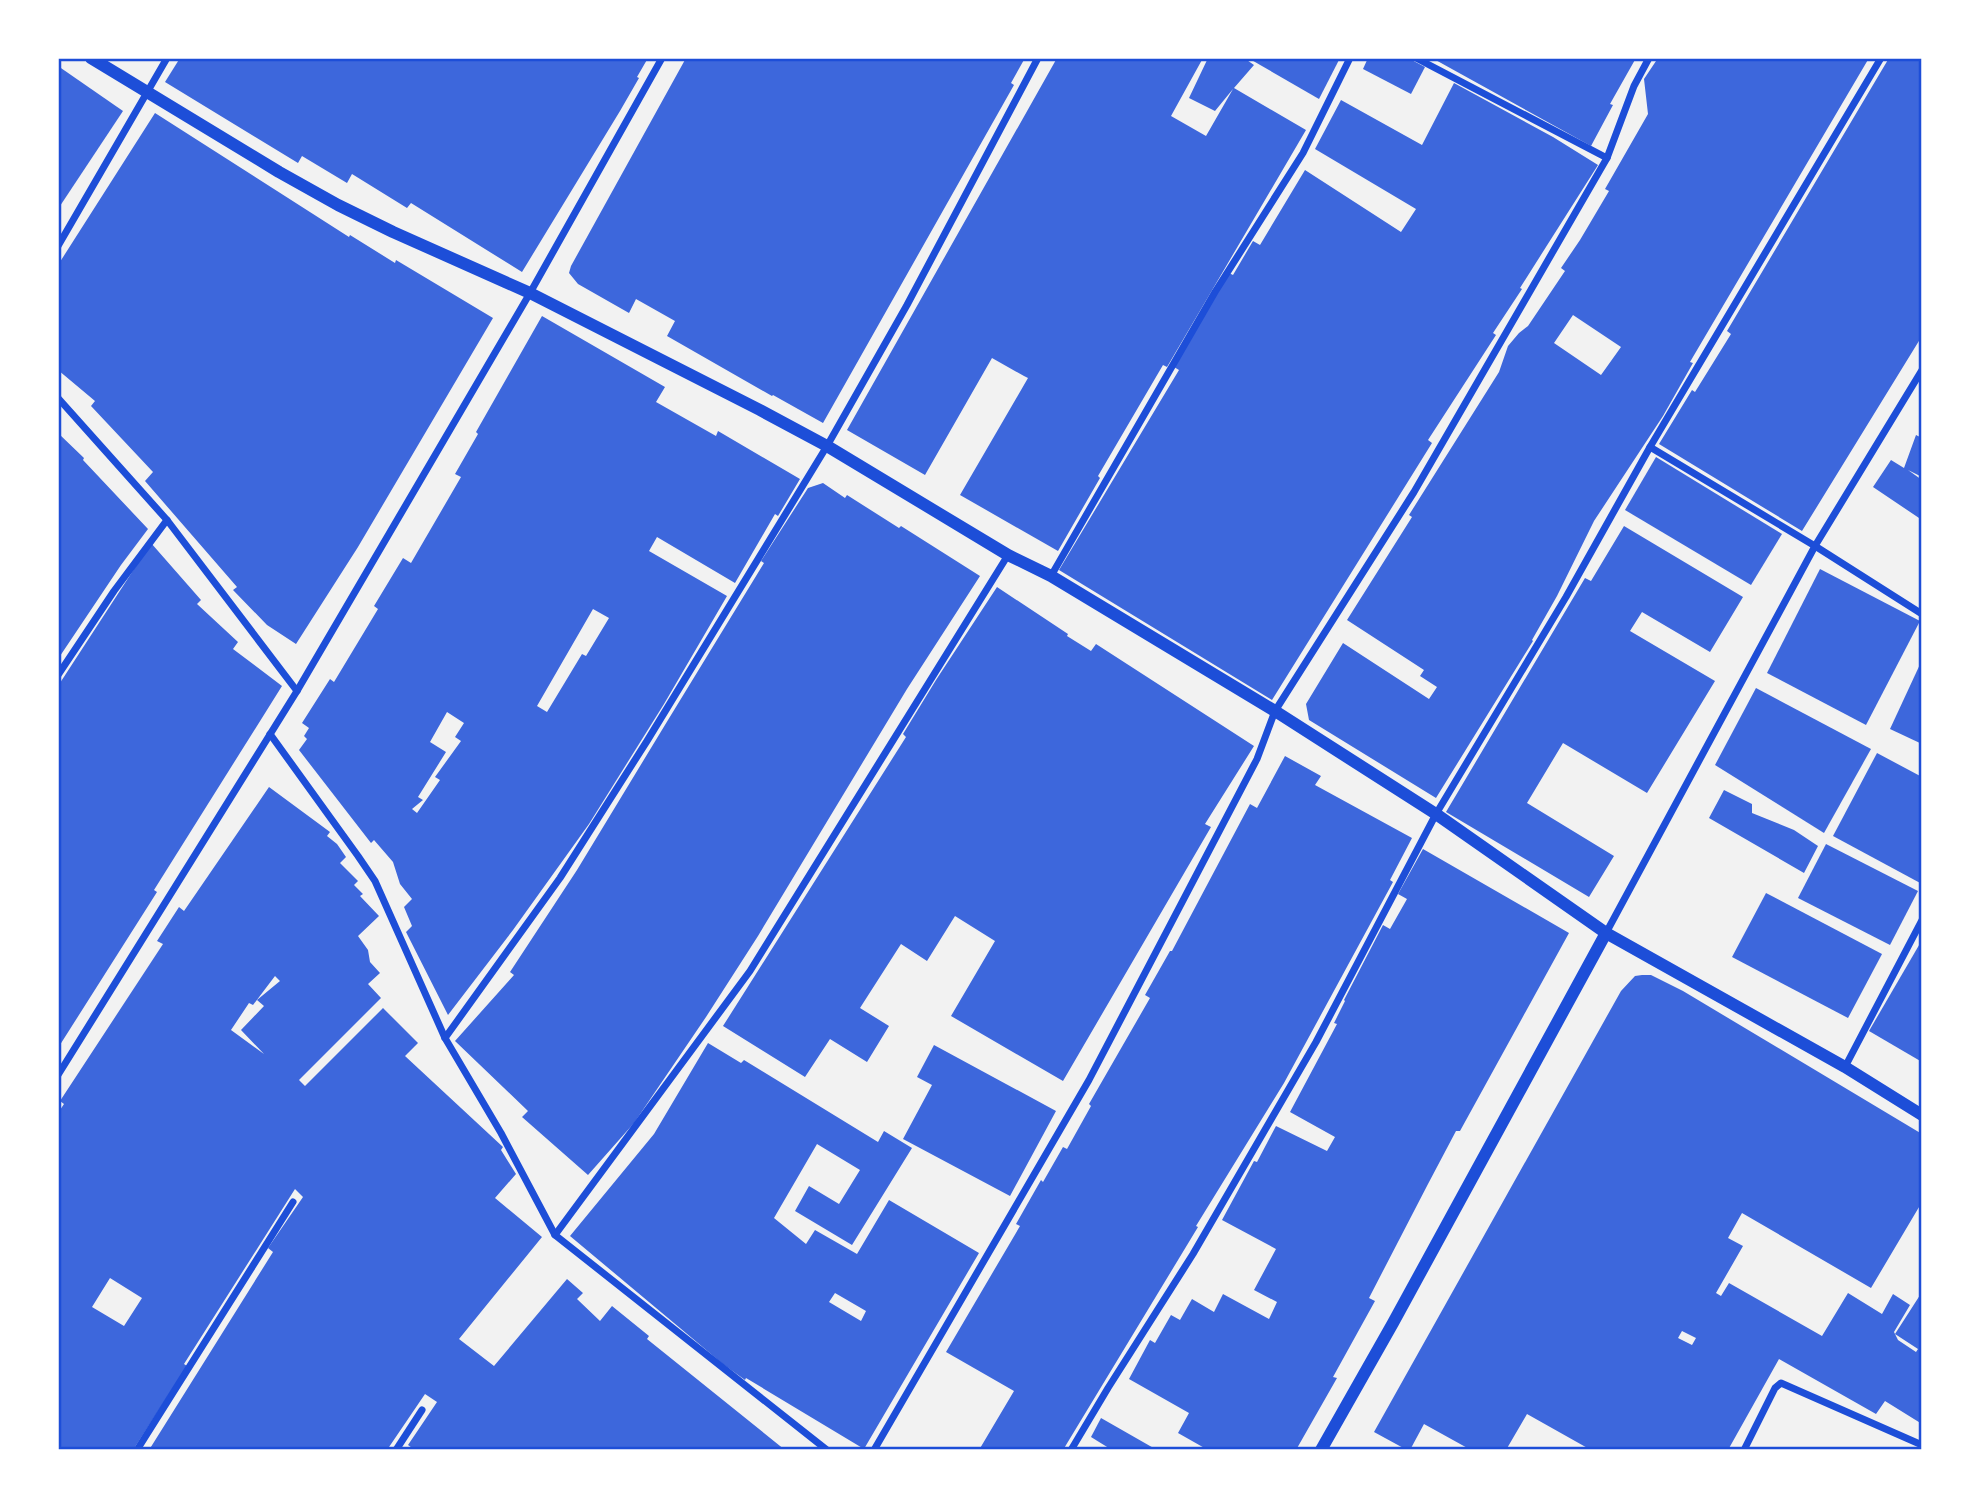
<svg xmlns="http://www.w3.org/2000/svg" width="1980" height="1508" font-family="'Nunito Sans',sans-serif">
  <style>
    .building { fill: #3d67dc; fill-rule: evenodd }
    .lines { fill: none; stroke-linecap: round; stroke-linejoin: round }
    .minor { stroke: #1d4ed8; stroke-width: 7 }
    .tertiary { stroke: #1d4ed8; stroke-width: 12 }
    .neatline { fill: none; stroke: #1d4ed8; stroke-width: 2.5 }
  </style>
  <rect width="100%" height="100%" fill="#f2f2f2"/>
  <g class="building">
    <path d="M180,58H648L637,77L639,78L620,111L522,272L411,203L407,208L352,174L347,183L302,156L298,163L165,82Z"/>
    <path d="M686,58H1025L1011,83L1014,85L823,423L773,395L772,396L667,336L675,321L636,299L629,313L578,284L569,273L571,266Z"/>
    <path d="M1057,58H1203L1171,116L1206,136L1233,89L1215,111L1189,98L1208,58H1244L1254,65L1234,88L1306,130L1167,367L1163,365L1098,476L1100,478L1058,551L960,495L1028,378L1024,376L992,358L925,475L847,430Z"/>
    <path d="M1248,58H1340L1319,99Z"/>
    <path d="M1368,58H1408L1425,67L1411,94L1363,69Z"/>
    <path d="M1432,58H1636L1610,104L1613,105L1591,146Z"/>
    <path d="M1658,58H1869L1690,362L1693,363L1663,416L1594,521L1557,596L1532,640L1533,641L1436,798L1309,720L1306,704L1343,643L1429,699L1437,687L1420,676L1424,670L1347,620L1412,517L1409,515L1499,372L1508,346L1519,333L1528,326L1565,271L1561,268L1580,240L1609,191L1605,189L1648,114L1644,79ZM1573,315L1621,347L1601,375L1554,343Z"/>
    <path d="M1889,58H1922V336L1802,531L1659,444L1692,390L1695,392L1731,334L1727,331Z"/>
    <path d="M58,66L123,111L58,209Z"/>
    <path d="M1454,83L1553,137L1598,165L1520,288L1522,289L1493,333L1496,335L1428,440L1432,443L1272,700L1059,570L1179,370L1174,367L1229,273L1233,275L1253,241L1260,245L1305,170L1401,232L1416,209L1315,149L1341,100L1422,145Z"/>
    <path d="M155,113L349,237L350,235L395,263L396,260L493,318L358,547L296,644L267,625L233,590L237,587L145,481L153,472L91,406L95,401L58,370V265Z"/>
    <path d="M542,316L665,387L656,402L716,436L718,431L800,479L778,516L775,514L735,583L657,537L649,551L727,596L664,704L589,824L513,930L448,1015L406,932L412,926L404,907L412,899L400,884L393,862L374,840L371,843L299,750L307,739L304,736L309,728L302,723L330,679L334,682L378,609L374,606L403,558L411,563L461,477L455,474L478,434L476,432ZM593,609L609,618L586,656L582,654L547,712L537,706ZM447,712L464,723L455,737L461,741L435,777L440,780L417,813L412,809L423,800L418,797L446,752L430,742Z"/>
    <path d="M58,433L84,458L83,460L148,529L121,565L58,659Z"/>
    <path d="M1916,435L1922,438V477L1908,470L1922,480V520L1873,487L1891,460L1904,468Z"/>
    <path d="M1656,457L1782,534L1751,585L1625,510Z"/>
    <path d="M823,483L845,498L847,495L899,528L901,526L980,576L907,689L758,936L706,1017L634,1123L588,1175L522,1117L528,1111L455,1041L514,975L510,972L577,870L668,720L764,563L761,561L808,488Z"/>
    <path d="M1624,526L1743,597L1710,652L1642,612L1630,631L1715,681L1647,793L1563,743L1527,803L1614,856L1589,897L1446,812L1585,578L1591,581Z"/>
    <path d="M151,543L201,600L197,604L238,642L233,649L282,686L154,890L157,892L58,1048V686Z"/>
    <path d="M1820,569L1920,621L1866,725L1767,673Z"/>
    <path d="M997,587L1068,634L1067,636L1091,651L1096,644L1254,746L1205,824L1211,827L1063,1081L951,1016L995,941L955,916L927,961L901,944L860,1008L889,1026L867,1062L830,1039L805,1077L723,1026L906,737L903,734L936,680Z"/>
    <path d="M1922,660V744L1890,729Z"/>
    <path d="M1756,688L1871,749L1824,833L1715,765Z"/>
    <path d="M1877,753L1922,777V884L1833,836Z"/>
    <path d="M1285,756L1321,776L1315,785L1412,838L1390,880L1393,882L1284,1083L1196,1226L1198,1227L1063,1450H979L1014,1391L946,1352L1020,1226L1016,1224L1041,1180L1043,1182L1063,1147L1067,1149L1091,1106L1089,1104L1150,998L1145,995L1170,951H1172L1250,804L1257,808Z"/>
    <path d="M269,787L330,832L327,836L337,844L346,857L340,863L358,881L354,885L363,894L360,896L379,916L358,936L368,950L370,962L380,973L368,984L381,998L299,1080L305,1086L383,1008L418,1043L405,1056L503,1147L501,1150L516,1174L495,1198L542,1237L459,1339L494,1366L567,1279L583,1293L577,1299L600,1321L612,1306L649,1336L647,1339L785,1450H415L408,1445L437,1402L425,1394L387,1450H149L273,1252L268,1248L303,1197L295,1189L184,1364L187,1366L133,1450H58V1113L64,1104L60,1101L163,944L157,941L179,907L184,911ZM275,976L280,981L257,1000L264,1006L241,1030L264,1054L231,1030L249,1003L253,1005ZM110,1278L142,1298L124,1326L92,1307Z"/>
    <path d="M1724,790L1752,804V813L1794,830L1818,846L1804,873L1709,818Z"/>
    <path d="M1826,844L1918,891L1890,945L1798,898Z"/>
    <path d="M1423,849L1569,933L1460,1131H1456L1428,1184L1369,1298L1375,1301L1333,1377L1337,1378L1296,1450H1285L1281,1448L1279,1450H1208L1178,1433L1189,1413L1129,1379L1150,1340L1155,1343L1171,1315L1180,1320L1192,1299L1214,1312L1223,1294L1269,1319L1277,1302L1254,1290L1276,1249L1222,1220L1254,1161L1257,1162L1276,1126L1327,1151L1335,1137L1290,1112L1337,1024L1334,1023L1345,1001L1344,1000L1383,925L1390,929L1407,899L1398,894Z"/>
    <path d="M1766,893L1882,954L1848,1018L1732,957Z"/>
    <path d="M1922,940V1062L1869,1031Z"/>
    <path d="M1642,975H1651L1683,991L1922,1134V1202L1871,1288L1742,1213L1728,1238L1743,1246L1716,1293L1721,1296L1729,1283L1822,1336L1848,1293L1882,1314L1893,1294L1910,1305L1894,1332L1898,1340L1916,1352L1918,1349L1895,1334L1922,1292V1424L1885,1401L1876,1414L1779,1359L1728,1450H1591L1527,1414L1506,1450H1471L1424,1424L1410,1450H1407L1374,1432L1621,991L1635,976ZM1682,1331L1696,1338L1692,1345L1678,1338Z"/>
    <path d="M708,1043L741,1063L744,1060L878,1142L884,1131L912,1148L852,1245L795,1211L809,1186L839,1204L860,1170L817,1144L774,1218L806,1244L815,1230L857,1254L889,1200L979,1253L864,1449L746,1378L745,1380L723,1364L570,1236L654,1134ZM835,1293L866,1311L861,1321L829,1302Z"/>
    <path d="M934,1045L1056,1111L1010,1196L903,1139L932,1085L917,1077Z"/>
    <path d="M1101,1418L1157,1450H1112L1091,1437Z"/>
  </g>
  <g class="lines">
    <g class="minor">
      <path d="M1416,58L1607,158"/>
      <path d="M58,246L167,58"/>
      <path d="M58,398L167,520L297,691"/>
      <path d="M1650,447L1815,546L1922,614"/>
      <path d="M1051,576L1215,292L1303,153L1350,58"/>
      <path d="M58,675L114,591L167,520"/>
      <path d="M270,734L358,856L375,881L445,1038L501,1133L555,1235L827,1450"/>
      <path d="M1606,933L1815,546L1922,370"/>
      <path d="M445,1038L560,878L647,741L827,446L907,305L1038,58"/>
      <path d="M1845,1067L1922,920"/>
      <path d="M58,1075L297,691L530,293L662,58"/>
      <path d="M555,1235L750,971L1008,555"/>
      <path d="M137,1450L293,1202"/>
      <path d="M396,1450L422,1410"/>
      <path d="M874,1450L1089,1080L1257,759L1275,711L1414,492L1607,158L1634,86L1649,58"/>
      <path d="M1071,1450L1108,1388L1193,1254L1316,1042L1436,814L1566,597L1650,447L1881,58"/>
      <path d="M1744,1450L1775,1388L1781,1383L1922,1445"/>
    </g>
    <g class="tertiary">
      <path d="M91,58L279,172L338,205L393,232L530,293L760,410L827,446L1008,555L1051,576L1275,711L1436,814L1606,933L1845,1067L1922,1115"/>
      <path d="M1321,1450L1393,1323L1606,933"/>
    </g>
  </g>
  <rect width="1980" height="1508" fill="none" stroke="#ffffff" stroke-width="119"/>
  <rect x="60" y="60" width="1860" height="1388" class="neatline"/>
</svg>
